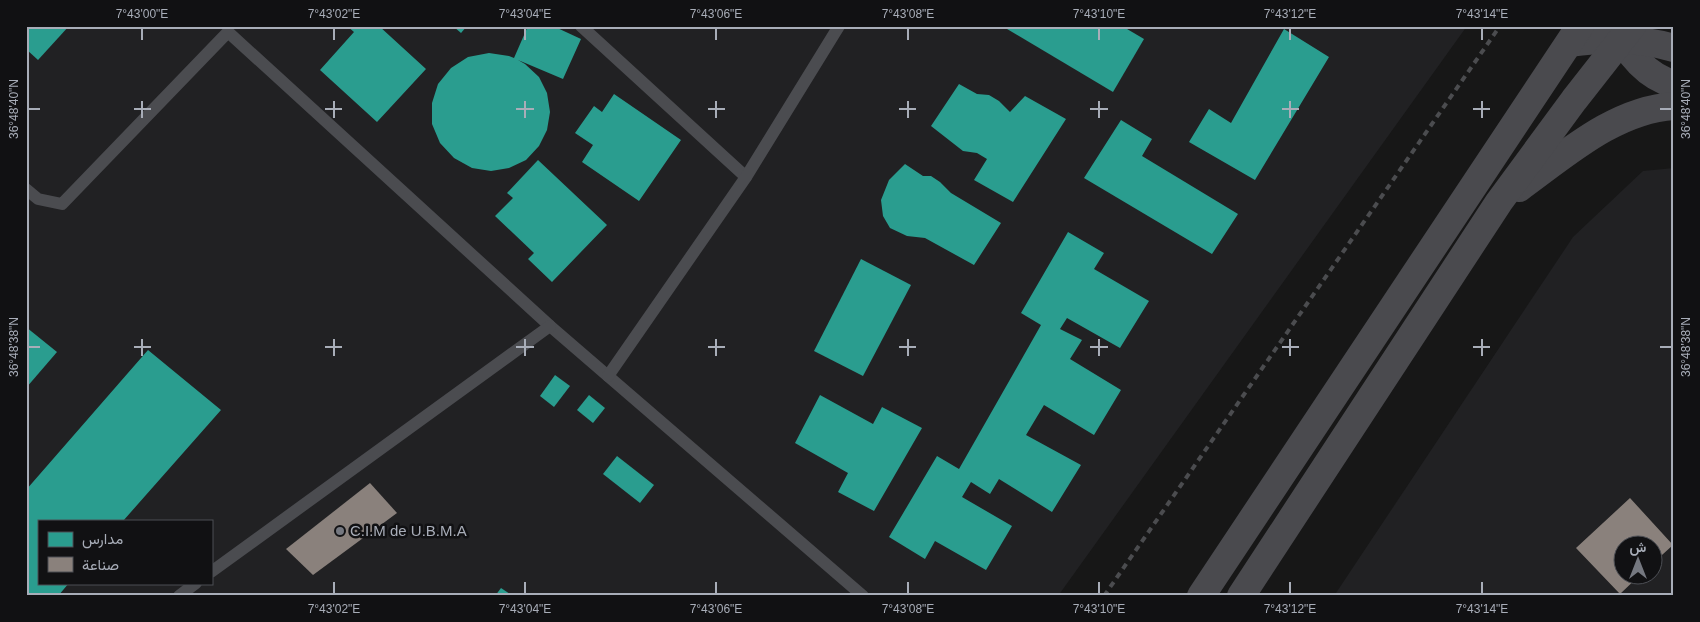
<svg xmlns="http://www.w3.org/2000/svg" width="1700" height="622" font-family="Arial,Vazirmatn,sans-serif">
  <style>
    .built { fill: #212123; fill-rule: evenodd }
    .schools { fill: #2a9d8f }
    .industry { fill: #8a817c }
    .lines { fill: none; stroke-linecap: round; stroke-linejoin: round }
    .lane { stroke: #4b4c50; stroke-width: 12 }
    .secondary { stroke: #4a4a4e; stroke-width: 28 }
    .rail { stroke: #4b4c4f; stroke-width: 4; stroke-dasharray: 6 5; stroke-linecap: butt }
    .ticks { fill: none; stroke: #a8adb8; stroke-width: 2 }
    .poi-dot { fill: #757880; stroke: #111113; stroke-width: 2 }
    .labels { text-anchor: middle; stroke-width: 5; stroke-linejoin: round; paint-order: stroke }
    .poi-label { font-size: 15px; fill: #a8adb8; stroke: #111113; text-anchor: start }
    .neatline { fill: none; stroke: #a8adb8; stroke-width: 2 }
    .ticks-label { font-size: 12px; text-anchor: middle; fill: #a8adb8 }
  </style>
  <rect width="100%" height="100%" fill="#171717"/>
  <g class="built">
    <path d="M26,26H1467L1058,596H26ZM39,521H211V583H39Z"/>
    <path d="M1674,168V596H1334L1573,237L1643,171ZM1622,544H1652V574H1622Z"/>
  </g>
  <g class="schools">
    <path d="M26,26H69L38,60L26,49Z"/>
    <path d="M347,26H379L426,69L377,122L320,70L354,32Z"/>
    <path d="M453,26H467L461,33Z"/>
    <path d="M528,26H553L581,39L563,79L518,60L525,64L539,77L547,93L550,112L547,130L539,146L526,160L509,168L491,171L472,168L454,158L440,143L432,124V103L438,84L451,68L468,57L489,53L509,56L514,58Z"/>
    <path d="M1002,26H1122L1144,39L1113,92Z"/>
    <path d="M1284,29L1329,57L1255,180L1189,142L1209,109L1231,123Z"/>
    <path d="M959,84L977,94L989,95L999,101L1010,112L1025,96L1066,119L1013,202L974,180L987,159L977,153L963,151L931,126Z"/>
    <path d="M614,94L681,140L639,201L582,162L593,145L575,133L594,106L602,112Z"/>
    <path d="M1121,120L1152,139L1142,156L1238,214L1212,254L1084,178Z"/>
    <path d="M538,160L607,225L552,282L528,259L534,253L495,216L513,198L507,193Z"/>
    <path d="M905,164L923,176H931L940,182L951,193L1001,223L974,265L925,238L907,236L890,228L883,216L881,200L889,180Z"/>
    <path d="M1068,232L1104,253L1094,269L1149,301L1120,348L1067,318L1060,329L1082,340L1070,359L1121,390L1094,435L1044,405L1026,435L1081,465L1052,512L999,479L990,494L971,482L962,497L1012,526L986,570L935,541L925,559L889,537L937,456L959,469L1041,325L1021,313Z"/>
    <path d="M861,259L911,285L863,376L814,351Z"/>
    <path d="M26,327L57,352L26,388Z"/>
    <path d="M148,350L221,410L123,521H39V583H69L58,596H26V490Z"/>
    <path d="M555,375L570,386L554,407L540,396Z"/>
    <path d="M589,395L605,408L593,423L577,410Z"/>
    <path d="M820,395L873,424L882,407L922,428L874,511L838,492L848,473L795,443Z"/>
    <path d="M617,456L654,485L640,503L603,474Z"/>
    <path d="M501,588L513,596H495Z"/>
  </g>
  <g class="industry">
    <path d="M370,483L397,513L313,575L286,549Z"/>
    <path d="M1630,498L1673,545L1652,564V544H1622V574H1641L1620,594L1576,548Z"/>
  </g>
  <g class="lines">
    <g class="lane">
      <path d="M581,26L746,177"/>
      <path d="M26,189L38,199L62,204L228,32L550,326L863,596"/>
      <path d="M608,376L746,177L839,26"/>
      <path d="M211,572L550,326"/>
      <path d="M179,596L196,583"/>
    </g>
    <g class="secondary">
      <path d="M1619,30C1627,54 1648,77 1674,84"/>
      <path d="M1570,43C1604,38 1641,38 1674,48"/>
      <path d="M1519,188C1565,155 1614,110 1674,106"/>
      <path d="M1201,596L1580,26"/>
      <path d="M1241,596L1499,202L1574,100L1632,26"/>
    </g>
    <path class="rail" d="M1104,596L1500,26"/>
  </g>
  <path class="ticks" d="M142,28V40M334,28V40M525,28V40M716,28V40M908,28V40M1099,28V40M1290,28V40M1482,28V40M142,101V118M334,101V118M525,101V118M716,101V118M908,101V118M1099,101V118M1290,101V118M1482,101V118M28,109H40M134,109H151M325,109H342M516,109H534M708,109H725M899,109H916M1090,109H1108M1282,109H1299M1473,109H1490M1660,109H1672M142,339V356M334,339V356M525,339V356M716,339V356M908,339V356M1099,339V356M1290,339V356M1482,339V356M28,347H40M134,347H151M325,347H342M516,347H534M708,347H725M899,347H916M1090,347H1108M1282,347H1299M1473,347H1490M1660,347H1672M334,582V594M525,582V594M716,582V594M908,582V594M1099,582V594M1290,582V594M1482,582V594"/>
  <circle class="poi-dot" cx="340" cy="531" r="5"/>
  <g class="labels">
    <g class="poi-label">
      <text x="350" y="536">C.I.M de U.B.M.A</text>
    </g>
  </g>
  <rect width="1700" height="622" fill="none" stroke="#111113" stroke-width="55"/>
  <rect x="38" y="520" width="175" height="65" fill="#111113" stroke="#4d4f55"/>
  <rect x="48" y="532" width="25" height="15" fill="#2a9d8f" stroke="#4d4f55"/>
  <text x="82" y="544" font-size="15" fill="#a8adb8">مدارس</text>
  <rect x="48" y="557" width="25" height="15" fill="#8a817c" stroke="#4d4f55"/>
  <text x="82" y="570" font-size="15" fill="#a8adb8">صناعة</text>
  <g transform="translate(1638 560)"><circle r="24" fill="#111113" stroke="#4d4f55"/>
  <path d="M0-4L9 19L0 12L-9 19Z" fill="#757880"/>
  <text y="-8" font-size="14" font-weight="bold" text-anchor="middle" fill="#a8adb8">ش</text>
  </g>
  <rect x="28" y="28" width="1644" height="566" class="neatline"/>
  <g class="ticks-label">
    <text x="142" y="18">7°43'00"E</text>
    <text x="334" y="18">7°43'02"E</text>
    <text x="525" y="18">7°43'04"E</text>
    <text x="716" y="18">7°43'06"E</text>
    <text x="908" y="18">7°43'08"E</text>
    <text x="1099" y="18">7°43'10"E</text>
    <text x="1290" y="18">7°43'12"E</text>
    <text x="1482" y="18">7°43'14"E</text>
    <text transform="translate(14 109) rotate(-90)" y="4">36°48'40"N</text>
    <text transform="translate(1686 109) rotate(-90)" y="4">36°48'40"N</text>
    <text transform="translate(14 347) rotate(-90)" y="4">36°48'38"N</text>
    <text transform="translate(1686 347) rotate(-90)" y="4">36°48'38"N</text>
    <text x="334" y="613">7°43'02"E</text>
    <text x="525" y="613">7°43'04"E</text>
    <text x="716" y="613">7°43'06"E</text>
    <text x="908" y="613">7°43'08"E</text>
    <text x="1099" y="613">7°43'10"E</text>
    <text x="1290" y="613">7°43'12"E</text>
    <text x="1482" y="613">7°43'14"E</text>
  </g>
</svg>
